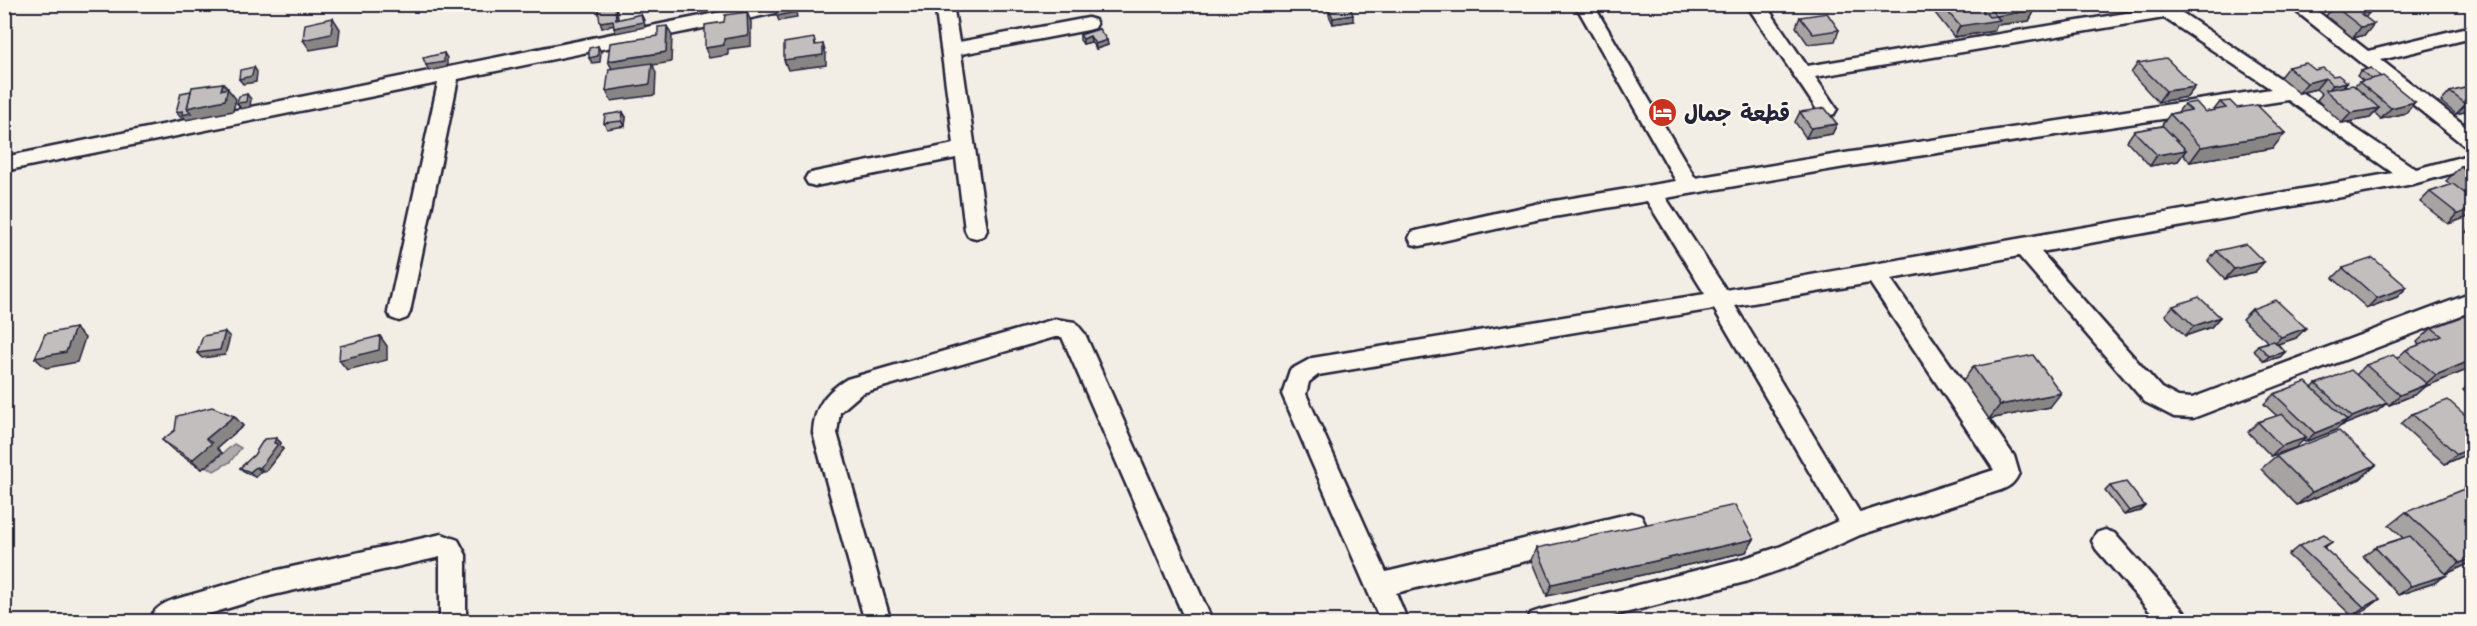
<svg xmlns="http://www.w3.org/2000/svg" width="2477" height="626" font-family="'Architects Daughter','Playpen Sans Arabic',sans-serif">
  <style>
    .water { fill: #aeabad; stroke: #76747f; stroke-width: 1.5 }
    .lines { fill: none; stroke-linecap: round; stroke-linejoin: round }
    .minor-casing { stroke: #22223b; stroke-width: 5 }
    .minor { fill: #fbf7ec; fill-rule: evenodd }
    .wall { fill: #a7a3a3; stroke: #22223b; stroke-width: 1.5 }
    .shaded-wall { fill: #888585; stroke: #22223b; stroke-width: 1.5 }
    .building { fill: #c2bebe; stroke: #22223b; stroke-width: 1.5 }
    .labels { text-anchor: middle; stroke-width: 4.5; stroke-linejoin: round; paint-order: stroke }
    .poi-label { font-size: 22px; font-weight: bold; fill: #22223b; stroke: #fbf7ec; text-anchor: start }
  </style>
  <rect width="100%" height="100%" fill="#f2eee5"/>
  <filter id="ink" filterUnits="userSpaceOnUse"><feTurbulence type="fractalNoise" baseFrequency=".0167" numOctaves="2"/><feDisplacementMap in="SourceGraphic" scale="12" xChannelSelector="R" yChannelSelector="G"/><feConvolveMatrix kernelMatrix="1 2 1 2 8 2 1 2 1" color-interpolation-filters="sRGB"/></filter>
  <g filter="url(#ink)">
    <path class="water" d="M234,444L241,448L230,462L214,471L207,467Z"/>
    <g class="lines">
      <defs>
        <g id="minor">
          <path d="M760,4H799L796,8L790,10L458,79L410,312L407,318L399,321L391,318L388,312L438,83L4,171V157Z"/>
          <path d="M935,4H953L959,42L1088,18L1095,20L1097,24L1095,28L1088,30L961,54L987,230L984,236L976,238L968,236L965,230L956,158L815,186L808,184L805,179L808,174L815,172L954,144Z"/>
          <path d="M1575,4H1593L1695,178L1845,153L2271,89L2164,18L1815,77L1837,109L1834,114L1827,116L1820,114L1746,4H1765L1807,66L2150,9L2146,4H2169L2416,169L2472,154V168L2413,184L2041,252L2161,388L2178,397L2192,398L2472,293V311L2201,415L2193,418L2174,417L2145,402L2019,256L1891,279L2014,456L2019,473C2015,482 2011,486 2001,490L1860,535L1794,565L1745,582L1590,622H1527L1531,613L1540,610L1745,558L1779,547L1838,521L1714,309L1318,375L1309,382L1306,394L1386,572L1632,513L1641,516L1645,524L1641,532L1632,535L1396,593L1408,622H1381L1282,394L1290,370L1312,358L1705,294L1647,201L1536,220L1420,246L1412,244L1409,238L1412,232L1420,230L1536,204L1676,181ZM2288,100L2393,173L1726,290L1666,198L1845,167ZM1870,283L1994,470L1860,513L1735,306Z"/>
          <path d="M2287,4H2308L2368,51L2472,26V38L2381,60L2472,131V148L2465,146Z"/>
          <path d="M1055,319L1075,322L1085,334L1213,622H1186L1062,337H1055L862,393L840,412L837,433L891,622H865L813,433C814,408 825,392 847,379Z"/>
          <path d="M2105,530L2114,533L2185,613L2189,622H2159L2096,549L2092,541L2096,533Z"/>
          <path d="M442,534L458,540L466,555V622H440V557L269,596L182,622H148C153,610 161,604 173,600L269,572Z"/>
        </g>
      </defs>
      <use href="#minor" class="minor-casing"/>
      <use href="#minor" class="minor"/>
    </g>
    <g class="wall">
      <path d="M1933,4H2030L2035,10L2029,21L1997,25L1994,31L1954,37L1931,8Z"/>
      <path d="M2334,6L2351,7L2369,13L2365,18V35L2353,38L2326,16Z"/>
      <path d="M1329,9L1353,21L1333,24L1329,15Z"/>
      <path d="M1800,17L1839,30L1835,41L1808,44L1796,27Z"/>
      <path d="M1099,29L1108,45L1096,49L1091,42L1083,44L1080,40V35Z"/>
      <path d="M2138,63L2195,87L2187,97L2158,102L2131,73Z"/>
      <path d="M2288,67L2315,70L2333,76L2347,82L2344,86H2355L2359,82L2363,81L2357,76L2361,71L2371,68L2406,113L2381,119L2375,113L2370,118L2342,123L2317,100L2322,94L2316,89L2299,93L2280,77Z"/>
      <path d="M2472,86V110L2456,114L2441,102L2450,92Z"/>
      <path d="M2220,102L2273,148L2190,162L2183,154L2178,161L2150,166L2127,141L2134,131L2161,126L2170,114L2178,112L2184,104L2205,112L2214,110Z"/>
      <path d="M1800,112L1837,124L1832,134L1806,138L1795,122Z"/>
      <path d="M2472,114V132L2463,124Z"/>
      <path d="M626,117L625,126L607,129L604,123Z"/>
      <path d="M2472,164V214L2471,216L2448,224L2420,202L2430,192L2451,185L2446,181L2461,166Z"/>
      <path d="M2472,226V236L2466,232Z"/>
      <path d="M2217,251L2255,272L2225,279L2208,261Z"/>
      <path d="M2343,268L2407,287L2397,297L2367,308L2333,278Z"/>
      <path d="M2173,306L2220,317L2211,327L2185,336L2165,315Z"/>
      <path d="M2252,309L2296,338L2278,344L2285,352L2280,357L2264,361L2253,350L2258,345L2268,342L2242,319Z"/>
      <path d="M2472,319V368L2424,387L2416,394L2389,405L2387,403L2376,412L2340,426L2336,430L2305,442L2303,441L2271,456L2248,432L2258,422L2277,416L2264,404L2274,394L2312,388L2316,384L2356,375L2366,365L2397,358L2406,350L2419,345L2417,342L2432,328Z"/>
      <path d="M1973,367L2050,407L1989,419L1963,381Z"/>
      <path d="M2472,382V398L2463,390Z"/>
      <path d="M2412,414L2472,421V452L2445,464L2401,424Z"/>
      <path d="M234,416L243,426L217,448L222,453L202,469L173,450L162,440Z"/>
      <path d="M276,438L281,443L280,446L283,449L265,472L261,471L255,477L245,472L240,468Z"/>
      <path d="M2276,456L2376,465L2360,479L2297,505L2261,469Z"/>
      <path d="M2110,486L2145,506L2140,511L2124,515L2105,491Z"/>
      <path d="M2406,512L2472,562L2446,574L2434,583L2398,595L2363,556L2375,547L2403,538L2389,525Z"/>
      <path d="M1754,539L1746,552L1547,596L1532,560L1537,548Z"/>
      <path d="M2332,542L2324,548L2380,599L2368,608L2352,616L2288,555L2299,546Z"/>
    </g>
    <g class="shaded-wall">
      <path d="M615,5L617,11L619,25L616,20Z"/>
      <path d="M795,5L797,18L779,21L777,16Z"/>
      <path d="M2035,10L2029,21L1997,25L1994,31L1954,37L1960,26L1996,16Z"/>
      <path d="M747,12L751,22V46L728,49V55L709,58L705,48L724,39Z"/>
      <path d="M641,14L644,20L645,27L616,33L614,28Z"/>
      <path d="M1353,15V21L1333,24V18Z"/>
      <path d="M333,18L340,29L338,45L310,50L303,40Z"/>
      <path d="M613,20L615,25L602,28L600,22Z"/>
      <path d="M2374,24L2365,35L2353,38L2361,27Z"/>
      <path d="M667,26L672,36L671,62L653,65L656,73L655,95L611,101L606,91L613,71L608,61L666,52Z"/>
      <path d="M1090,36L1091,42L1083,44V39Z"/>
      <path d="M814,38L817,49L823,44L826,54V65L788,70L784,60L815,45Z"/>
      <path d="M1107,40L1108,45L1096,49L1095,44Z"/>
      <path d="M598,46L601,52L600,62L592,63L589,58Z"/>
      <path d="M444,53L447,58V67L429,71L426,65Z"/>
      <path d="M254,67L257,72L256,82L243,84L239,79Z"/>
      <path d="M2325,78L2316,89L2299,93L2307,83Z"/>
      <path d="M2347,82L2338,92H2327L2333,85Z"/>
      <path d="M223,83L236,99L233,111L186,120L184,117L181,118L176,112L221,90Z"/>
      <path d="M2195,87L2187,97L2158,102L2166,91Z"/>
      <path d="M247,94L251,99L250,107L241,109L237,103Z"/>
      <path d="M2415,102L2406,113L2381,119L2391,108Z"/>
      <path d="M2472,102V110L2456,114L2466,104Z"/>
      <path d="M2379,108L2370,118L2342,123L2351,113Z"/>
      <path d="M623,112L626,117L625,126L622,121Z"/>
      <path d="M1837,124L1832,134L1806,138L1811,128Z"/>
      <path d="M2285,133L2273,148L2190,162L2201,147Z"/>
      <path d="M2186,150L2178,161L2150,166L2157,155Z"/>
      <path d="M2472,209V214L2471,216L2448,224L2458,214Z"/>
      <path d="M2264,262L2255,272L2225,279L2234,269Z"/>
      <path d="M2407,287L2397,297L2367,308L2377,298Z"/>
      <path d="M2220,317L2211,327L2185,336L2194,326Z"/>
      <path d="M75,328L85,338L77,362L46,368L35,358Z"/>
      <path d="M2306,328L2296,338L2272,346L2281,337Z"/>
      <path d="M225,332L230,337L225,355L202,358L197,353Z"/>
      <path d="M380,336L387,346V360L347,370L339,360Z"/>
      <path d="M2285,352L2280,357L2264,361L2269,356Z"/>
      <path d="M2472,360V368L2424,387L2416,394L2389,405L2400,395L2423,386L2436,375Z"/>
      <path d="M2061,393L2050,407L1989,419L2000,405Z"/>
      <path d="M2387,403L2376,412L2341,426L2352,417Z"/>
      <path d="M234,416L243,426L217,448L222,453L202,469L192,460L206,439Z"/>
      <path d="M2347,420L2336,430L2305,442L2315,433Z"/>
      <path d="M276,438L281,443L280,446L283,449L265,472L260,468Z"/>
      <path d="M2306,438L2295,448L2271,456L2281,446Z"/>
      <path d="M2472,448V452L2445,464L2457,454Z"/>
      <path d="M2376,465L2360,479L2297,505L2312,492Z"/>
      <path d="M256,467L261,471L255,477L250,472Z"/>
      <path d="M2145,506L2140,511L2124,515L2129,511Z"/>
      <path d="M1754,539L1746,552L1547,596L1552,584Z"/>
      <path d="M2472,558V562L2442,576L2460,563Z"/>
      <path d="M2447,575L2434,583L2398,595L2411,586Z"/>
      <path d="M2380,599L2368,608L2352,616L2364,607Z"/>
    </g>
    <g class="building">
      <path d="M1941,4H1977L1989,17L1996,16L2000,20L1960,26Z"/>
      <path d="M1986,4H2030L2035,10L1996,16Z"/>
      <path d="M2340,4H2347L2351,7L2359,6L2369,13L2361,14L2374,24L2361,27L2334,6Z"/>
      <path d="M615,5L616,20L641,14L643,22L614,28L613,20L600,22L598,9Z"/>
      <path d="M795,5L796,12L777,16L776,9Z"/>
      <path d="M1350,7L1353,15L1333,18L1329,9Z"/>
      <path d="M747,12L748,35L724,39V45L705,48V25L724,22L725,15Z"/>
      <path d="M1827,13L1839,30L1813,34L1800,17Z"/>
      <path d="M333,18L331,34L303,40L305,24Z"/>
      <path d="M667,26L666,52L608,61L610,43L658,36V27Z"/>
      <path d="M1099,29L1107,40L1095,44L1090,36L1083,39L1080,35Z"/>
      <path d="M814,38L815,45L823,44V55L784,60V43Z"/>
      <path d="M598,46V56L589,58V48Z"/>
      <path d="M444,53V62L426,65L423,58Z"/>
      <path d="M2166,58L2195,87L2166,91L2138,63Z"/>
      <path d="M652,63L650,84L606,91L609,69Z"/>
      <path d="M2306,63L2315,70L2323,68L2333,76L2338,75L2347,82L2333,85L2325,78L2307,83L2288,67Z"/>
      <path d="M254,67L252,76L239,79L240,70Z"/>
      <path d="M2371,68L2381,77L2372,79L2361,71Z"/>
      <path d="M2383,76L2415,102L2391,108L2359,82Z"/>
      <path d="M223,83L221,90L228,88L225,100L187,108L192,87Z"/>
      <path d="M2353,85L2379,108L2351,113L2325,90Z"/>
      <path d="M2472,86V102L2466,104L2450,92Z"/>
      <path d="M191,91L187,108L191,113L182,115L183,111L176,112L181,93Z"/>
      <path d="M247,94L246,102L237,103L239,96Z"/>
      <path d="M2230,101L2237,108L2257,105L2285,133L2201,147L2170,114L2191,110L2184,104L2196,102L2205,112L2226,108L2220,102Z"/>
      <path d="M1825,108L1837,124L1811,128L1800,112Z"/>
      <path d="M623,112L622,121L604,123L605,115Z"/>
      <path d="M2163,126L2186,150L2157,155L2134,131Z"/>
      <path d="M2472,164V176L2461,166Z"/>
      <path d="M2453,184L2472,199V209L2458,214L2430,192Z"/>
      <path d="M2246,244L2264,262L2234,269L2217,251Z"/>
      <path d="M2373,258L2407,287L2377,298L2343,268Z"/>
      <path d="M2199,297L2220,317L2194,326L2173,306Z"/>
      <path d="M2276,300L2306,328L2281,337L2252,309Z"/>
      <path d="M2467,315L2472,319V360L2436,375L2406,350L2442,336L2432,328Z"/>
      <path d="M75,328L66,352L35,358L45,334Z"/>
      <path d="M225,332L220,350L197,353L203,336Z"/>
      <path d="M380,336L379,350L339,360L340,346Z"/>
      <path d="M2274,341L2285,352L2269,356L2258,345Z"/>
      <path d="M2033,355L2061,393L2000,405L1973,367Z"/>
      <path d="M2393,355L2427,384L2400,395L2366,365Z"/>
      <path d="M2351,370L2387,403L2352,417L2316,384Z"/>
      <path d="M2306,382L2347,420L2315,433L2274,394Z"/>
      <path d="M2448,400L2472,421V448L2457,454L2412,414Z"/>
      <path d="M212,407L234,416L206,439L212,443L192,460L162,440L175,430L177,416Z"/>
      <path d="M2282,414L2306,438L2281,446L2258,422Z"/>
      <path d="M2339,431L2376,465L2312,492L2276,456Z"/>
      <path d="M276,438L274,443L278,444L260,468L256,467L250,472L240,468L254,455L264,439Z"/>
      <path d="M2126,482L2145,506L2129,511L2110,486Z"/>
      <path d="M2464,489L2472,497V558L2460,563L2406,512Z"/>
      <path d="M1735,505L1754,539L1552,584L1537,548Z"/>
      <path d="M2324,534L2332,542L2323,547L2380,599L2364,607L2299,546Z"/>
      <path d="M2410,536L2447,575L2411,586L2375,547Z"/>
    </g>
  </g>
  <defs>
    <symbol id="hotel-disc" viewBox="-11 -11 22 22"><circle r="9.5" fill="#c8321e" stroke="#fbf7ec"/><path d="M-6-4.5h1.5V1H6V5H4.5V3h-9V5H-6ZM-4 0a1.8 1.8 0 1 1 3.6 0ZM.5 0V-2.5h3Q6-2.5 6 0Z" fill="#fff"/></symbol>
  </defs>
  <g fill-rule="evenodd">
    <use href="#hotel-disc" x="1646" y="96" width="33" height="33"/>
  </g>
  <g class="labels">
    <g class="poi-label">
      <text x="1684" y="121">قطعة جمال</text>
    </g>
  </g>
  <rect width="2477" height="626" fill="none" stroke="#fbf7ec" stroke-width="24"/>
  <rect x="12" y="12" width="2453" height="602" fill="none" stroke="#22223b" stroke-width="2" filter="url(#ink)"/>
</svg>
